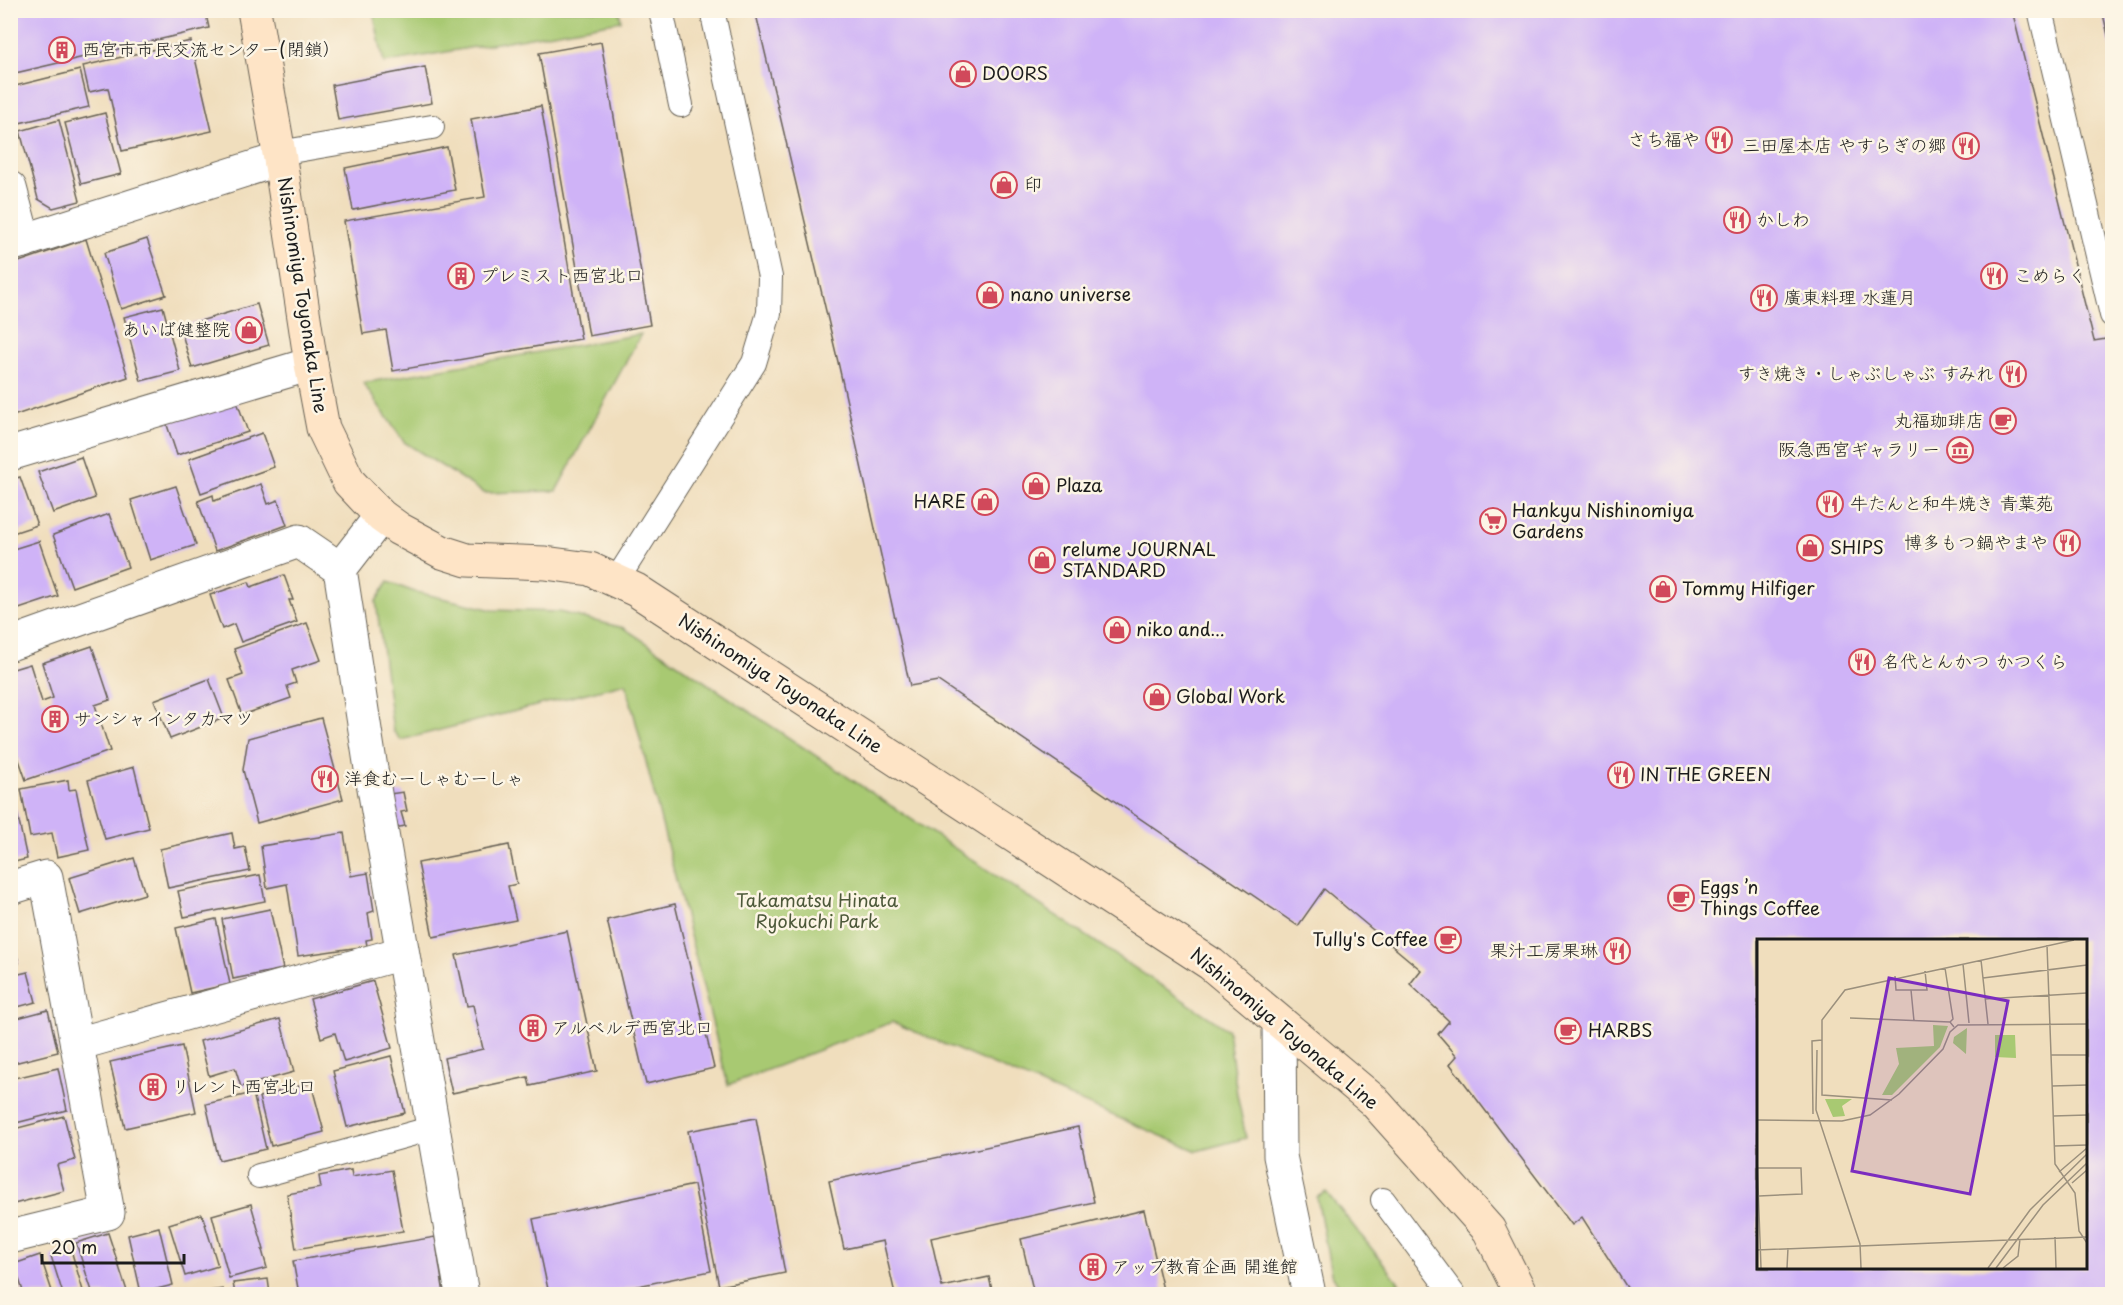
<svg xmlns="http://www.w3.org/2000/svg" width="2123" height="1305" font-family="'Playpen Sans','Klee One',sans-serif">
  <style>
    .green { fill: #a8c972; stroke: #627247; stroke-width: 1.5 }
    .building { fill: #cfb3f7; fill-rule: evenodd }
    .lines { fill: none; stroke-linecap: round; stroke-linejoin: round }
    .lane-casing { stroke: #666054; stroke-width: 26 }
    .street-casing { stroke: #666054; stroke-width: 35 }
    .secondary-casing { stroke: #666054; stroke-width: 35 }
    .lane { stroke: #fff; stroke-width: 24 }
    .street { stroke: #fff; stroke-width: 33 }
    .secondary { stroke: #fee4c6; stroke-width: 33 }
    .labels { text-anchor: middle; stroke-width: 5; stroke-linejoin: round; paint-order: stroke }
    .poi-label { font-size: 18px; fill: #1c1c1c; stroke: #fcf5e5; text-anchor: start }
    .street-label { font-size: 18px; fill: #1c1c1c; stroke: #fcf5e5 }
    .park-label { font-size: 18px; fill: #4d593a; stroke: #fcf5e5 }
    .inset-road { fill: none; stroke: #9b907d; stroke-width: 1.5 }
    .view { fill: #7b2cbf; fill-opacity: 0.15; stroke: #7b2cbf; stroke-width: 3 }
    .inset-edge { fill: none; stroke: #1c1c1c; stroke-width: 3 }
  </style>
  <rect width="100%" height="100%" fill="#fcf5e5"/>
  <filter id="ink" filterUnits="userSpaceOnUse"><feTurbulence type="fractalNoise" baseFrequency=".0167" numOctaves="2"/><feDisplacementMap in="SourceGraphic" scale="12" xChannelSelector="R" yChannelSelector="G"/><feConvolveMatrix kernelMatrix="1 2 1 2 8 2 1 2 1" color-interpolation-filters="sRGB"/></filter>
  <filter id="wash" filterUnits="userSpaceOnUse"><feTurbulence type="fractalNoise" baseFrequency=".008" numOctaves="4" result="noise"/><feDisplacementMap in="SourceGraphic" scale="24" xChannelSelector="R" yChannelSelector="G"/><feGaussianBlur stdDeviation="1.35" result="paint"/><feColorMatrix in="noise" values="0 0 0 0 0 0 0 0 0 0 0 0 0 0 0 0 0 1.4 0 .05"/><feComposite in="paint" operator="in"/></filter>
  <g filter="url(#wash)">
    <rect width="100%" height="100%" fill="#f0debd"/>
    <g class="green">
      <path d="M619,10L621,21L384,63L373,11Z"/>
      <path d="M641,334L556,491L484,493L404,442L363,383Z"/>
      <path d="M388,582L412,591L493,610L559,612L624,628L1228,1030L1237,1094L1246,1138L1197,1151L892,1022L728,1085L626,683L401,740L393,731L376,601Z"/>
      <path d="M1326,1192L1397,1280L1406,1294H1344L1331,1273L1317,1197Z"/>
    </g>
    <g id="blocks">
      <g class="building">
        <path d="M10,10H205L209,28L11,74Z"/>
        <path d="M755,10H2012L2094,341L2112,338V1294H1631L1582,1217L1572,1225L1450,1064L1457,1056L1438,1034L1449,1021L1410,984L1421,970L1324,889L1298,926L938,681L910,686L838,362ZM1758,940H2086V1268H1758Z"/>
        <path d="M2102,10H2112V52Z"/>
        <path d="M191,41L212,131L122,151L108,88L89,92L83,66Z"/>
        <path d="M601,42L650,325L589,336L539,53Z"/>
        <path d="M425,67L432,103L338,120L332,85Z"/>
        <path d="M80,70L89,107L19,123L11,87Z"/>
        <path d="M541,106L581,339L393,371L386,330L363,334L344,221L485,197L471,119Z"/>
        <path d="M105,113L121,174L81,184L65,123Z"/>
        <path d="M59,120L80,201L53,208L38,199L20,131Z"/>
        <path d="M447,147L455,190L353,210L345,168Z"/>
        <path d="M86,239L128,377L10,417V265Z"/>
        <path d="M147,239L166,295L121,309L104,253Z"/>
        <path d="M257,304L269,345L192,368L180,327Z"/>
        <path d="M163,307L180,371L141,381L124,317Z"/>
        <path d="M236,399L248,432L177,455L166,422Z"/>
        <path d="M262,433L274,467L201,493L189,459Z"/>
        <path d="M81,457L95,498L53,513L38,472Z"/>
        <path d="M20,477L37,525L10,534V480Z"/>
        <path d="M261,484L268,504L278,500L287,525L215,551L198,501L213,495L214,501Z"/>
        <path d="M176,486L196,545L150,560L131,500Z"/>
        <path d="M109,514L128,567L72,587L53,535Z"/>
        <path d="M39,541L58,596L10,612V550Z"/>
        <path d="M284,575L293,600H289L297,622L241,642L234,624L222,629L210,595L249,582L251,587Z"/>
        <path d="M307,623L321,660L292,670L296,683L287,686L291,698L242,715L229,680L243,675L234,649Z"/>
        <path d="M92,646L110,700L95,705L110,751L26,780L10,734V670L30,664L42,702L53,698L42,663Z"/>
        <path d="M209,679L224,718L170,739L154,700Z"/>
        <path d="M321,718L343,799L257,823L243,770L248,738Z"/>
        <path d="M134,767L149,828L105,839L88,780Z"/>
        <path d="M68,780L69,790L76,789L89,850L57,857L52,833L30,837L21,789Z"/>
        <path d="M403,792L407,811L401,812L405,826L389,829L383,795Z"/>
        <path d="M16,808L27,859L10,863V809Z"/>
        <path d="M232,833L235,849L245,847L250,871L168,888L160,849Z"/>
        <path d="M344,833L351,876L368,873L374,911L368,913L372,939L366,940L367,946L298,956L287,884L267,888L261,846Z"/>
        <path d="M509,845L517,884L508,886L516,920L433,937L418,863Z"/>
        <path d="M134,858L145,894L80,914L69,878Z"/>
        <path d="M260,875L265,901L184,917L178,891Z"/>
        <path d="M675,904L714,1068L646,1084L607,920Z"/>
        <path d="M270,909L283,969L233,979L222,919Z"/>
        <path d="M216,919L230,984L190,993L176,928Z"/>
        <path d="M10,930L19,963L10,965Z"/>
        <path d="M567,931L597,1071L530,1086L528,1077L452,1093L444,1058L483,1049L473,1005L467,1006L456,955Z"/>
        <path d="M28,972L36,1002L10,1009V976Z"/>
        <path d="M373,981L392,1048L344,1062L335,1033L321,1038L310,999Z"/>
        <path d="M48,1010L58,1052L10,1064V1020Z"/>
        <path d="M280,1019L294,1072L241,1087L235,1068L209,1076L200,1041Z"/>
        <path d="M182,1046L196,1112L125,1128L110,1062Z"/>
        <path d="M391,1056L405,1113L347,1127L333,1071Z"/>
        <path d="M58,1068L67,1110L12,1124L10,1079Z"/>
        <path d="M311,1083L324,1132L271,1146L259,1097Z"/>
        <path d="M253,1093L266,1149L219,1160L206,1104Z"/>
        <path d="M64,1116L75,1160L57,1165L64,1191L10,1205V1130Z"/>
        <path d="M756,1118L785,1273L719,1286L688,1131Z"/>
        <path d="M1078,1127L1094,1202L931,1238L942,1287L989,1277L993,1294H895L883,1241L844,1249L829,1181Z"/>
        <path d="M351,1170L352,1177L392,1170L403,1231L296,1249L287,1194L321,1188L319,1176Z"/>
        <path d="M694,1185L711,1271L599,1294H549L533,1219Z"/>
        <path d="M251,1204L264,1250H262L267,1268L229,1278L212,1215Z"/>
        <path d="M1144,1210L1164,1294H1034L1021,1239Z"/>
        <path d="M202,1214L218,1266L185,1276L169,1224Z"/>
        <path d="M159,1227L173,1285L141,1293L128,1235Z"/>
        <path d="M108,1233L128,1294H93L76,1243Z"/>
        <path d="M435,1237L444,1294H299L293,1261Z"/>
        <path d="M71,1250L84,1294H63L51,1256Z"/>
        <path d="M40,1255L53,1294H24L14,1264Z"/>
        <path d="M268,1279L270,1294H235L233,1283Z"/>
        <path d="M223,1289V1294H193L192,1293Z"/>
      </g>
    </g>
  </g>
  <g filter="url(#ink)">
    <use href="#blocks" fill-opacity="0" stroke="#666054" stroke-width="1.5"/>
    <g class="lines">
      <defs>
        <g id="lane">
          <path d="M661,10L681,105"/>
          <path d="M2040,10L2112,315"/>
          <path d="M279,153L432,127"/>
          <path d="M616,581L754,363L769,313L770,277L712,10"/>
          <path d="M259,1176L433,1128"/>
          <path d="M1383,1200L1453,1294"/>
        </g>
        <g id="street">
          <path d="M10,188L24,241"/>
          <path d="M10,245L280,159"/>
          <path d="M10,454L311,364"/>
          <path d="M381,516L340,569L374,788L462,1294"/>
          <path d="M10,644L299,541L340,569"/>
          <path d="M10,888L46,877L108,1213L10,1237"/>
          <path d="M1279,1022L1280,1156L1309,1294"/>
          <path d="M77,1044L402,953"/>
        </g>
        <path id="secondary" d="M254,10L280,159L311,364L323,428L349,482L381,516L399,529L442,552L467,560L545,563L590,569L636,590L1211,964L1374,1101L1489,1230L1521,1294"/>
      </defs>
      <use href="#lane" class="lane-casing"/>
      <use href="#street" class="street-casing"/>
      <use href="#secondary" class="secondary-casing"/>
      <use href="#lane" class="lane"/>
      <use href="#street" class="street"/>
      <use href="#secondary" class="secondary"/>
    </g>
  </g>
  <defs>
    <symbol id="building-ring" viewBox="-11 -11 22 22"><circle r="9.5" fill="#fcf5e5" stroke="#d1495b" stroke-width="1.5"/><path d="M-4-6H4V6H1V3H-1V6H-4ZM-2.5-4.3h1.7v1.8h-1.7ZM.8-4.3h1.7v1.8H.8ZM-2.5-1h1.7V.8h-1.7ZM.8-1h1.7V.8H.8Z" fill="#d1495b"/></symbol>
    <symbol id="shop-ring" viewBox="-11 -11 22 22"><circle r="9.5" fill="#fcf5e5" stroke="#d1495b" stroke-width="1.5"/><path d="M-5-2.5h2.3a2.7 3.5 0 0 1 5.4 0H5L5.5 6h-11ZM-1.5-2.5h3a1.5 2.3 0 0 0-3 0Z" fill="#d1495b"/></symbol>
    <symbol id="restaurant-ring" viewBox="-11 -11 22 22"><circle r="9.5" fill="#fcf5e5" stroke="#d1495b" stroke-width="1.5"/><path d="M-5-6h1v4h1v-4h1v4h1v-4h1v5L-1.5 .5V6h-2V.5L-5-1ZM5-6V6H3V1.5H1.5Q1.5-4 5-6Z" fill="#d1495b"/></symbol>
    <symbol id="cafe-ring" viewBox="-11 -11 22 22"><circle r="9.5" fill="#fcf5e5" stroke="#d1495b" stroke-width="1.5"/><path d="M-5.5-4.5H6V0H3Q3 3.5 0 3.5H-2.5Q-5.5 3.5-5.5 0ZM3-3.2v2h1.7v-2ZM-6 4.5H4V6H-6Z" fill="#d1495b"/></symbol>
    <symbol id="museum-ring" viewBox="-11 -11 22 22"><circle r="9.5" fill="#fcf5e5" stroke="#d1495b" stroke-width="1.5"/><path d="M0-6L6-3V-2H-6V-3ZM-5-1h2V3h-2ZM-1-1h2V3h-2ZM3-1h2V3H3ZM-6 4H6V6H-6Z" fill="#d1495b"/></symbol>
    <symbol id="supermarket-ring" viewBox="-11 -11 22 22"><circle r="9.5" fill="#fcf5e5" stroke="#d1495b" stroke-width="1.5"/><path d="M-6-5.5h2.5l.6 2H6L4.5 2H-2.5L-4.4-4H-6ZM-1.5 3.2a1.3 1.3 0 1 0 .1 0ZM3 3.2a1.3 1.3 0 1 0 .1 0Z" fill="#d1495b"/></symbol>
  </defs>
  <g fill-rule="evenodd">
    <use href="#building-ring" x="47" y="35" width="30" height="30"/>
    <use href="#shop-ring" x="948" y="59" width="30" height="30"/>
    <use href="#restaurant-ring" x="1704" y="125" width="30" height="30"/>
    <use href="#restaurant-ring" x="1951" y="131" width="30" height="30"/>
    <use href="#shop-ring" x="989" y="170" width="30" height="30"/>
    <use href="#restaurant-ring" x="1722" y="205" width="30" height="30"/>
    <use href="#building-ring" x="446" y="261" width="30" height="30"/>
    <use href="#restaurant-ring" x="1979" y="261" width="30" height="30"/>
    <use href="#shop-ring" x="975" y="280" width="30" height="30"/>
    <use href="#restaurant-ring" x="1749" y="283" width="30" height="30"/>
    <use href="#shop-ring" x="234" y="315" width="30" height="30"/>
    <use href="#restaurant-ring" x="1998" y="359" width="30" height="30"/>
    <use href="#cafe-ring" x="1988" y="406" width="30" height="30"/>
    <use href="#museum-ring" x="1945" y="435" width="30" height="30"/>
    <use href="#shop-ring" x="1021" y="471" width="30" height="30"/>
    <use href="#shop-ring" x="970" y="487" width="30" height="30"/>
    <use href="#restaurant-ring" x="1815" y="489" width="30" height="30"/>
    <use href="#supermarket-ring" x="1478" y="506" width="30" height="30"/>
    <use href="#restaurant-ring" x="2052" y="528" width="30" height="30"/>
    <use href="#shop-ring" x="1795" y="533" width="30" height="30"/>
    <use href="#shop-ring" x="1027" y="545" width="30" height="30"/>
    <use href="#shop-ring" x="1648" y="574" width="30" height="30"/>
    <use href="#shop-ring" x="1102" y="615" width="30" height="30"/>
    <use href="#restaurant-ring" x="1847" y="647" width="30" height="30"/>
    <use href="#shop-ring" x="1142" y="682" width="30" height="30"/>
    <use href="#building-ring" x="40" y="704" width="30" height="30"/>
    <use href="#restaurant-ring" x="1606" y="760" width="30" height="30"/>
    <use href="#restaurant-ring" x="310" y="764" width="30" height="30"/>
    <use href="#cafe-ring" x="1666" y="883" width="30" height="30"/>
    <use href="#cafe-ring" x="1433" y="925" width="30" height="30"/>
    <use href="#restaurant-ring" x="1602" y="936" width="30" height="30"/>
    <use href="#building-ring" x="518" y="1013" width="30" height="30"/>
    <use href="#cafe-ring" x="1553" y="1016" width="30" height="30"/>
    <use href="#building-ring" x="138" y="1072" width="30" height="30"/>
    <use href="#building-ring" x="1078" y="1252" width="30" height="30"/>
  </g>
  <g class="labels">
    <g class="poi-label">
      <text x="82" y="56">西宮市市民交流センター(閉鎖）</text>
      <text x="982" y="80">DOORS</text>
      <text x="1700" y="146" text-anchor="end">さち福や</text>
      <text x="1946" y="152" text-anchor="end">三田屋本店 やすらぎの郷</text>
      <text x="1024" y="191">印</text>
      <text x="1756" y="226">かしわ</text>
      <text x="480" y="282">プレミスト西宮北口</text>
      <text x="2014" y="282">こめらく</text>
      <text x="1010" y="301">nano universe</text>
      <text x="1784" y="304">廣東料理 水蓮月</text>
      <text x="230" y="336" text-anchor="end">あいば健整院</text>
      <text x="1994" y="380" text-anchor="end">すき焼き・しゃぶしゃぶ すみれ</text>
      <text x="1984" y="427" text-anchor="end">丸福珈琲店</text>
      <text x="1940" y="456" text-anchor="end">阪急西宮ギャラリー</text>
      <text x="1056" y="492">Plaza</text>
      <text x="966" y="508" text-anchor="end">HARE</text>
      <text x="1850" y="510">牛たんと和牛焼き 青葉苑</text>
      <text x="1512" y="517">Hankyu Nishinomiya<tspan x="1512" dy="21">Gardens</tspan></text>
      <text x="2048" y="549" text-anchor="end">博多もつ鍋やまや</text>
      <text x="1830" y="554">SHIPS</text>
      <text x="1062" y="556">relume JOURNAL<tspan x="1062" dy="21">STANDARD</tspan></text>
      <text x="1682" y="595">Tommy Hilfiger</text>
      <text x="1136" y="636">niko and...</text>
      <text x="1882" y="668">名代とんかつ かつくら</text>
      <text x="1176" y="703">Global Work</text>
      <text x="74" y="725">サンシャインタカマツ</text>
      <text x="1640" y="781">IN THE GREEN</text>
      <text x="344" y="785">洋食むーしゃむーしゃ</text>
      <text x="1700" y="894">Eggs ’n<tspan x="1700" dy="21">Things Coffee</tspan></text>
      <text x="1428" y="946" text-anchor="end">Tully's Coffee</text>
      <text x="1598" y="957" text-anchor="end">果汁工房果琳</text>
      <text x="552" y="1034">アルベルデ西宮北口</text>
      <text x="1588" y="1037">HARBS</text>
      <text x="172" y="1093">リレント西宮北口</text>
      <text x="1112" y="1273">アップ教育企画 開進館</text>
    </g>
    <g class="street-label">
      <text transform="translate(302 295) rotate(81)" y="6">Nishinomiya Toyonaka Line</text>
      <text transform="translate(780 684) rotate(33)" y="6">Nishinomiya Toyonaka Line</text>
      <text transform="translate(1284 1029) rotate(40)" y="6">Nishinomiya Toyonaka Line</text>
    </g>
    <g class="park-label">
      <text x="817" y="907">Takamatsu Hinata<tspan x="817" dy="21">Ryokuchi Park</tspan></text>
    </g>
  </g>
  <g transform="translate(1757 939)">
    <rect width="330" height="330" fill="#f0debd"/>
    <path d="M176,86L191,87L183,108L135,156H125L142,125L139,109L177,107ZM210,89L209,115L196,104L197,98ZM238,96H258L259,119L238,118ZM68,160H95L85,167L88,177L76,178Z" fill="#a8c972"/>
    <path class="inset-road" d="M290,6L298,225L318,254L322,292L330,304M224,21L231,85M206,25L212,84M188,29L196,80L193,83M138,37L139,51H170L168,32M226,39L330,26M154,51L157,82M228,60L330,54M93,79L193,83L197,88M60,111L59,171L103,305L104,329M294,116H330M295,147L330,146M135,161L65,156V81L88,51L317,1M56,175L55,102L65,101M296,177L330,176M0,181L85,182L113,176L142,155L186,110L193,93L201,86L330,85M297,207L330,206M0,218L4,329M0,229H44L45,255L2,257M302,233L330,209M315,244L330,231M298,298L299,329M0,311L330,298M30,329L31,309M231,329L273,271L330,215M239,329L286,266L330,224M246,329L261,317L263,300"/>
    <path class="view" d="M132,39L251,62L213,255L95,232Z"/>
    <rect width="330" height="330" class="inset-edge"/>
  </g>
  <rect width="2123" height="1305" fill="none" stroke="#fcf5e5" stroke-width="36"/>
  <path d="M42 1254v9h142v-9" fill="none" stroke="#1c1c1c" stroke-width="3"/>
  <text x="51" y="1254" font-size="18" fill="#1c1c1c" stroke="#fcf5e5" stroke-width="4.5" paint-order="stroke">20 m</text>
</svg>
